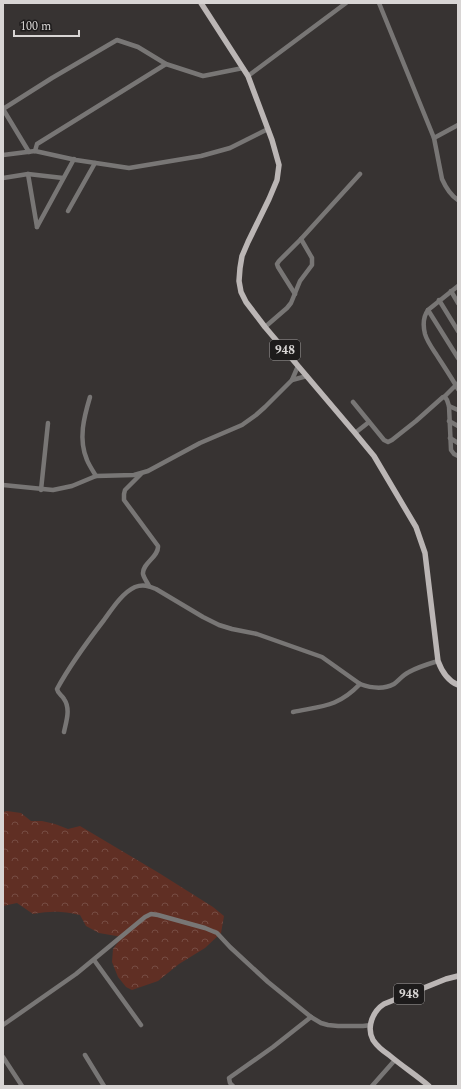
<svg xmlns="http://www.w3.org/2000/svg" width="461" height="1089" font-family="Spectral,serif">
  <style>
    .forest { fill: url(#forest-crowns) }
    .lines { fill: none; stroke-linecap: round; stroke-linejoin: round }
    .minor { stroke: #787675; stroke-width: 4.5 }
    .major { stroke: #bbb6b5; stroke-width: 5.5 }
    .labels { text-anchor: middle; stroke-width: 4; stroke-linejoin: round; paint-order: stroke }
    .shield { fill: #1d1b1b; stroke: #a09d9c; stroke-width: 1 }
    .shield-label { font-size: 12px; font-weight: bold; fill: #d8d5d4 }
  </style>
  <defs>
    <pattern id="forest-crowns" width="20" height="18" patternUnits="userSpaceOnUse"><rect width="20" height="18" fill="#602f24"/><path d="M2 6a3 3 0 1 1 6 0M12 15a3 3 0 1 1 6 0" fill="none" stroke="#764c43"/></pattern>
  </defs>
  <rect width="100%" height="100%" fill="#373332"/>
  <path class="forest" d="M7,811L21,813L31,821H42L55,824L68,829L80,826L159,873L213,907L224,916L221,933L205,948L179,964L158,981L132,990L126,987L118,977L112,962L113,949L122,937L99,933L86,926L80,915C61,911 52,911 33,914L17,903L3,906V812Z"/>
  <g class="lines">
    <g class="minor">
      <path d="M379,3L434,138L442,179C446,188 450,195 458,200"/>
      <path d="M248,76L346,3"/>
      <path d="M434,138L458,125"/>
      <path d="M35,151L37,144L166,64"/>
      <path d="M29,152L3,109L52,78L117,40L138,47L166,64L203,76L243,68"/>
      <path d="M3,155L35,151L76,160L129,168L201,156L230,148L268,129"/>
      <path d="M28,174L37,227"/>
      <path d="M3,178L28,174L63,178"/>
      <path d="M68,211L95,163"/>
      <path d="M37,227L74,159"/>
      <path d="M458,286L428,310C423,317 423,326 425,334C427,341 432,348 436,354C443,365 451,377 458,389"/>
      <path d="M451,291L458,303"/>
      <path d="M295,294L278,267L277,264L279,261L301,239"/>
      <path d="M439,300L458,331"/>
      <path d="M428,310L458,358"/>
      <path d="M265,327L287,308L291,303L300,281L312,265V258L301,239L360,174"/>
      <path d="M292,380L307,376"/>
      <path d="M90,397C84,417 78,439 87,460C89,465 93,471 96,476"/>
      <path d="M444,397L457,384"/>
      <path d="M353,402L384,440L388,442L392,440L416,421L443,397H445L447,400L449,406L451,450L454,454L458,456"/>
      <path d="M449,406L458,410"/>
      <path d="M449,421L458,426"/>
      <path d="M355,433L369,422"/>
      <path d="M450,438L458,443"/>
      <path d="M141,474L125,490L124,494V500L158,546C159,557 142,563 143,574C144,578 147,582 149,586"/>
      <path d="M3,485L53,490L72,486L96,476L134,475L148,471L200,443L242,425L256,415L265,407L292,380L298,366"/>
      <path d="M41,490L48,423"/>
      <path d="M293,712C322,706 338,707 360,684"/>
      <path d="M64,732C66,722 71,709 64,699C62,695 58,694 57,689C70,665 87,642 104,620C112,609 122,593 135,587C143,584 149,586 156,589L203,617L219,625L232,629L257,634L322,657L360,684C371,688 383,690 394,684C399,680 403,675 409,672C418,667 428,664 438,661"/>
      <path d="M94,960L141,1025"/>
      <path d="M3,1025L76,974L145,917L151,914L158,915L205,928L217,933L230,947L268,982L311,1017L321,1023L328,1025L338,1026H363L371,1025"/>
      <path d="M85,1055L104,1086"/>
      <path d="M3,1057L22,1086"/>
      <path d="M233,1086L230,1083L229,1078L273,1047L311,1017"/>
      <path d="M372,1086L395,1060"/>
    </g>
    <g class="major">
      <path d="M201,3L248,76L272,140L279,165L277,180L269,199L248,242L242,256L240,268L239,281L241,292L246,302L265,327L355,433L374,456L416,527L425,553L438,661C442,672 448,681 458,685"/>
      <path d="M429,1086C416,1075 402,1066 389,1055C383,1051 377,1046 373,1040C366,1027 373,1011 384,1004L446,979L458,976"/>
    </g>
  </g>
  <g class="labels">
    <g class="shield">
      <rect x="270" y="340" width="30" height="20" rx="3"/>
      <rect x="394" y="984" width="30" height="20" rx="3"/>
    </g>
    <g class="shield-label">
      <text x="285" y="354">948</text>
      <text x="409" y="998">948</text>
    </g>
  </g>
  <rect width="461" height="1089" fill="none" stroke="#d8d5d4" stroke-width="8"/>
  <path d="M14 30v6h65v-6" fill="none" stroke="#d8d5d4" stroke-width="2"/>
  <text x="20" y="30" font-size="12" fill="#d8d5d4" stroke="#1d1b1b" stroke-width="3" paint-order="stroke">100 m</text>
</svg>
